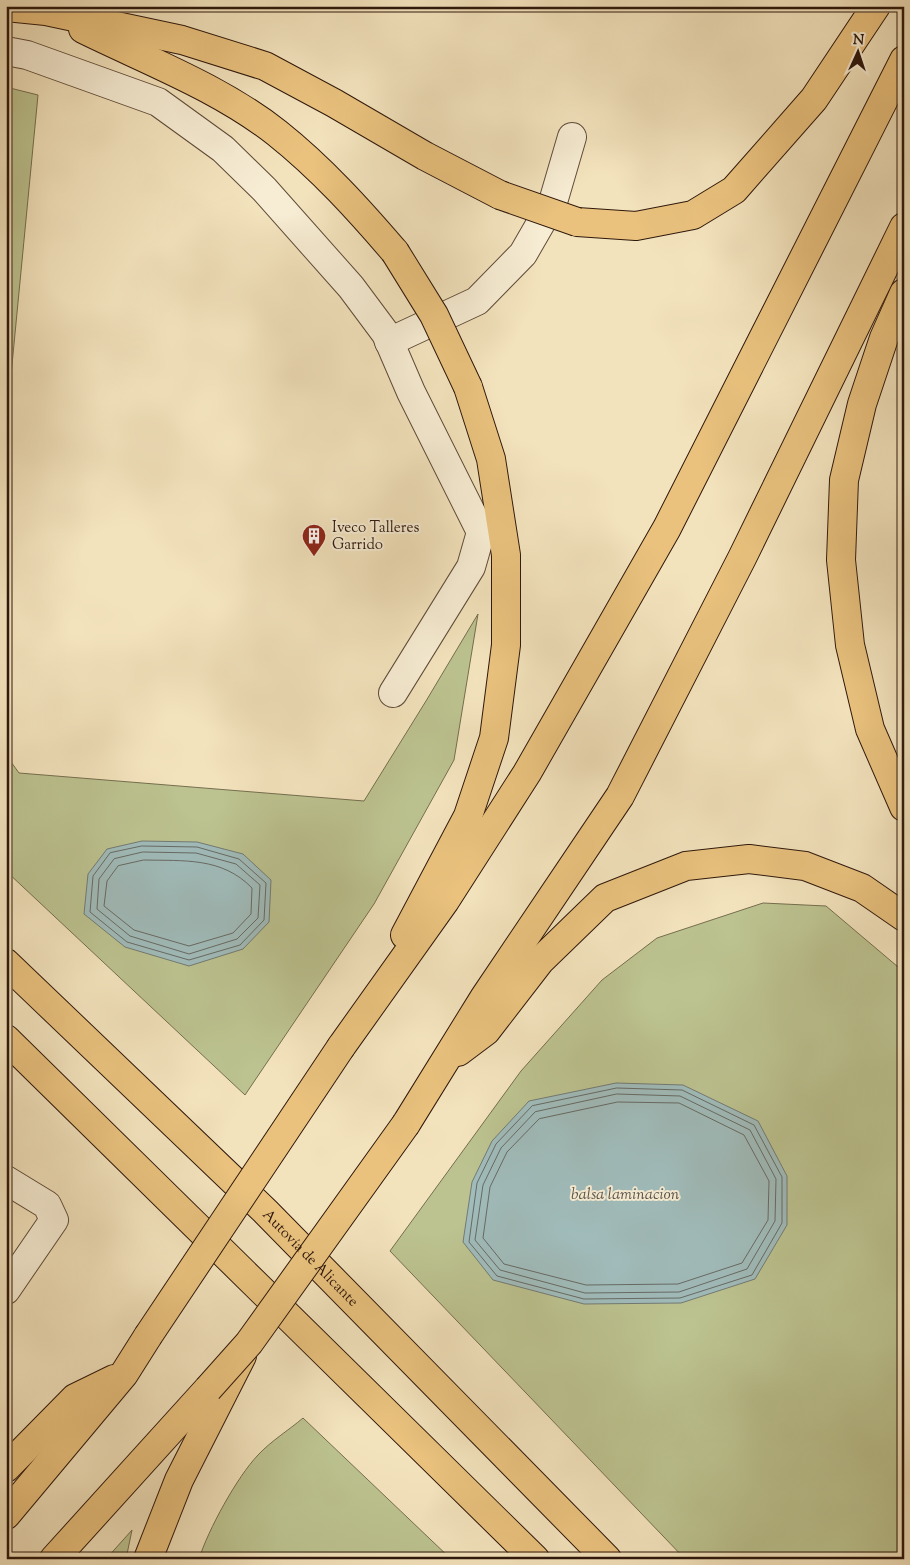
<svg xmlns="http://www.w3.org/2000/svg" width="910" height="1565" font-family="'Sorts Mill Goudy',serif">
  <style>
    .green { fill: #bcc390; stroke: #756e4e }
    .water { fill: #a0bcbb; stroke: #727a75 }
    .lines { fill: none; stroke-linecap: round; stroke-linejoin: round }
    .shore { stroke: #676a64; stroke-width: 1 }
    .minor-casing { stroke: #5f4b38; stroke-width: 30 }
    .highway-casing { stroke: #2e180c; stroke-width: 30 }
    .minor { stroke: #f7edd4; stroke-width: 28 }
    .highway { stroke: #eac27e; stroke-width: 28 }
    .highway-bridge-casing { stroke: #2e180c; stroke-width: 30; stroke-linecap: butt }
    .highway-bridge { stroke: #eac27e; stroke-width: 28 }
    .labels { text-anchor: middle; stroke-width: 4; stroke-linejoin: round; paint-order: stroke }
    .poi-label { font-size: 15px; fill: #2e180c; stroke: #f7edd4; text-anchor: start }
    .street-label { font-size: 15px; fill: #2e180c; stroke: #f7edd4 }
    .water-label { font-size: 16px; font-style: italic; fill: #565149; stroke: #f7edd4 }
  </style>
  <rect width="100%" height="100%" fill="#f3e3bd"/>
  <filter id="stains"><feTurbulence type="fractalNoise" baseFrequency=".004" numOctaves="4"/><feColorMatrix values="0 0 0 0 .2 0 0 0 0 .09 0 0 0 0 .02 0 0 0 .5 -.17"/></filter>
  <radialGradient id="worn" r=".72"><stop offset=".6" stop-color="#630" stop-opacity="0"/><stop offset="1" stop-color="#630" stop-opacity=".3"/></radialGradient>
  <g class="green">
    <path d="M6,87L38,95L6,427Z"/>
    <path d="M478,614L454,760L374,904L245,1095L6,871V755L19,773L364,801L426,701Z"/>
    <path d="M763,903L826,906L904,972V1559H685L390,1251L521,1071L602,980L657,938Z"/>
    <path d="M303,1418L451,1559H199C208,1530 237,1477 258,1455C271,1441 289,1430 303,1418Z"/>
    <path d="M132,1530L126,1559H106Z"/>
  </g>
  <g class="water">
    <path d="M142,841L197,842L243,854L271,880L269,922L243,949L189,966L125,947L84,914L88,874L107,849Z"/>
    <path d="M616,1083L683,1085L758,1121L787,1176V1225L755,1279L681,1303L584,1304L493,1280L463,1242L472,1182L492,1141L529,1101Z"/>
  </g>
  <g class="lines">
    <g class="shore">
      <path d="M142,846L197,847L239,859L266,883L264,920L240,945L189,960L127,942L90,912L93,876L110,853Z"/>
      <path d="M143,852L196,853L236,864L260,885L258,918L237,939L189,954L130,936L97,909L99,879L114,859Z"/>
      <path d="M144,860C184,861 222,857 252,888L251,914L233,933L189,946L134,930L104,906L107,881L118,866Z"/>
      <path d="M617,1088L682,1090L754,1125L782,1177V1223L752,1275L680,1298L584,1299L497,1276L469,1242L477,1183L496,1144L532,1106Z"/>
      <path d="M617,1094L680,1096L750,1130L776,1179L775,1221L747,1269L679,1292L585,1293L500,1270L475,1240L483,1185L501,1148L535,1112Z"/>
      <path d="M618,1102L679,1103L744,1135L769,1181L768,1220L742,1263L678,1284L586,1285L504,1264L483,1238L490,1187L507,1152L539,1119Z"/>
    </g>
    <defs>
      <g id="minor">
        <path d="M6,51L27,55L158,102L223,149L264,189L351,287L386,334L411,392L481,532L471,567L393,693"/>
        <path d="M389,342L477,301L523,254L553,202L572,137"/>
        <path d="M6,1180L47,1205L54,1220L6,1290"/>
      </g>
      <g id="highway">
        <path d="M6,7L46,11L182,40L265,66L334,103L425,156L500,195"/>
        <path d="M83,29C148,61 220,88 277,133C321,168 359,210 395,252"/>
        <path d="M577,222L636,226L693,215L734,190L814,99L876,6"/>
        <path d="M904,293L884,338L862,404L844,480L841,560L850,645L870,729L904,807"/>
        <path d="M405,935L468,816L494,738L506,645V555L491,459L468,387"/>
        <path id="s1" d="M6,963L265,1211L607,1559"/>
        <path d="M6,1039L535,1559"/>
        <path d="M341,1047L445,901L527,773L667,528L904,60"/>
        <path d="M458,1052L486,1031L540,961L605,898L686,866L749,859L805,866L862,888L904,917"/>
        <path d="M406,1124L484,998L620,796L742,558L904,227"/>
        <path d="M6,1468L75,1398L114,1379"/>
        <path d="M6,1515L124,1374L148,1336"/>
        <path d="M54,1559L208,1389"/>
        <path d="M148,1559L179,1480L242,1356"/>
      </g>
    </defs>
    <use href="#minor" class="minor-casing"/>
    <use href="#highway" class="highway-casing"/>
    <use href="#minor" class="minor"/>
    <use href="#highway" class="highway"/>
    <defs>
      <g id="highway-bridge">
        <path d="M500,195L577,222"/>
        <path d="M395,252L434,315L468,387"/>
        <path d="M148,1336L341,1047"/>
        <path d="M208,1389L249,1343L406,1124"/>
      </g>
    </defs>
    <use href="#highway-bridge" class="highway-bridge-casing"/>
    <use href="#highway-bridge" class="highway-bridge"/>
  </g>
  <defs>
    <symbol id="building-pin" viewBox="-11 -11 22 30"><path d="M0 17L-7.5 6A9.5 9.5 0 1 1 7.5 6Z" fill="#8f2418" stroke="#f7edd4"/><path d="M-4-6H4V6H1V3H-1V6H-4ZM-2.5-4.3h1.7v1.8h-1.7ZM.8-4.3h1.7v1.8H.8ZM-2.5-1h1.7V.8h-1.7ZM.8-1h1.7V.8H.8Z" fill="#fff"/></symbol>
  </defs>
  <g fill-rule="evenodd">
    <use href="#building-pin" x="300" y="522" width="28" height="38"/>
  </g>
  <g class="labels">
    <g class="poi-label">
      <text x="332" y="532">Iveco Talleres<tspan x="332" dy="17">Garrido</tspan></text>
    </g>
    <g class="street-label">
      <text dy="5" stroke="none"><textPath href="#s1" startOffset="424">Autovía de Alicante</textPath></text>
    </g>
    <g class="water-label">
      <text x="625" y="1199">balsa laminacion</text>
    </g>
  </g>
  <rect width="910" height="1565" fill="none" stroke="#f3e3bd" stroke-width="25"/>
  <rect x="8" y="8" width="895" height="1550" fill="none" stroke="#2e180c" stroke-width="2.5"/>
  <rect x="12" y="12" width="885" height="1540" fill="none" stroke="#2e180c"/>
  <g transform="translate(858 52) rotate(3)" stroke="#f7edd4" stroke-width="4" paint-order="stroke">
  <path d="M0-4L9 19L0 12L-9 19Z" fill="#2e180c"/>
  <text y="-8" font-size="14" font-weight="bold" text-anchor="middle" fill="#2e180c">N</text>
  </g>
  <rect width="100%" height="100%" filter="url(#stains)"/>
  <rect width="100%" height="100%" fill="url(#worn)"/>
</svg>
